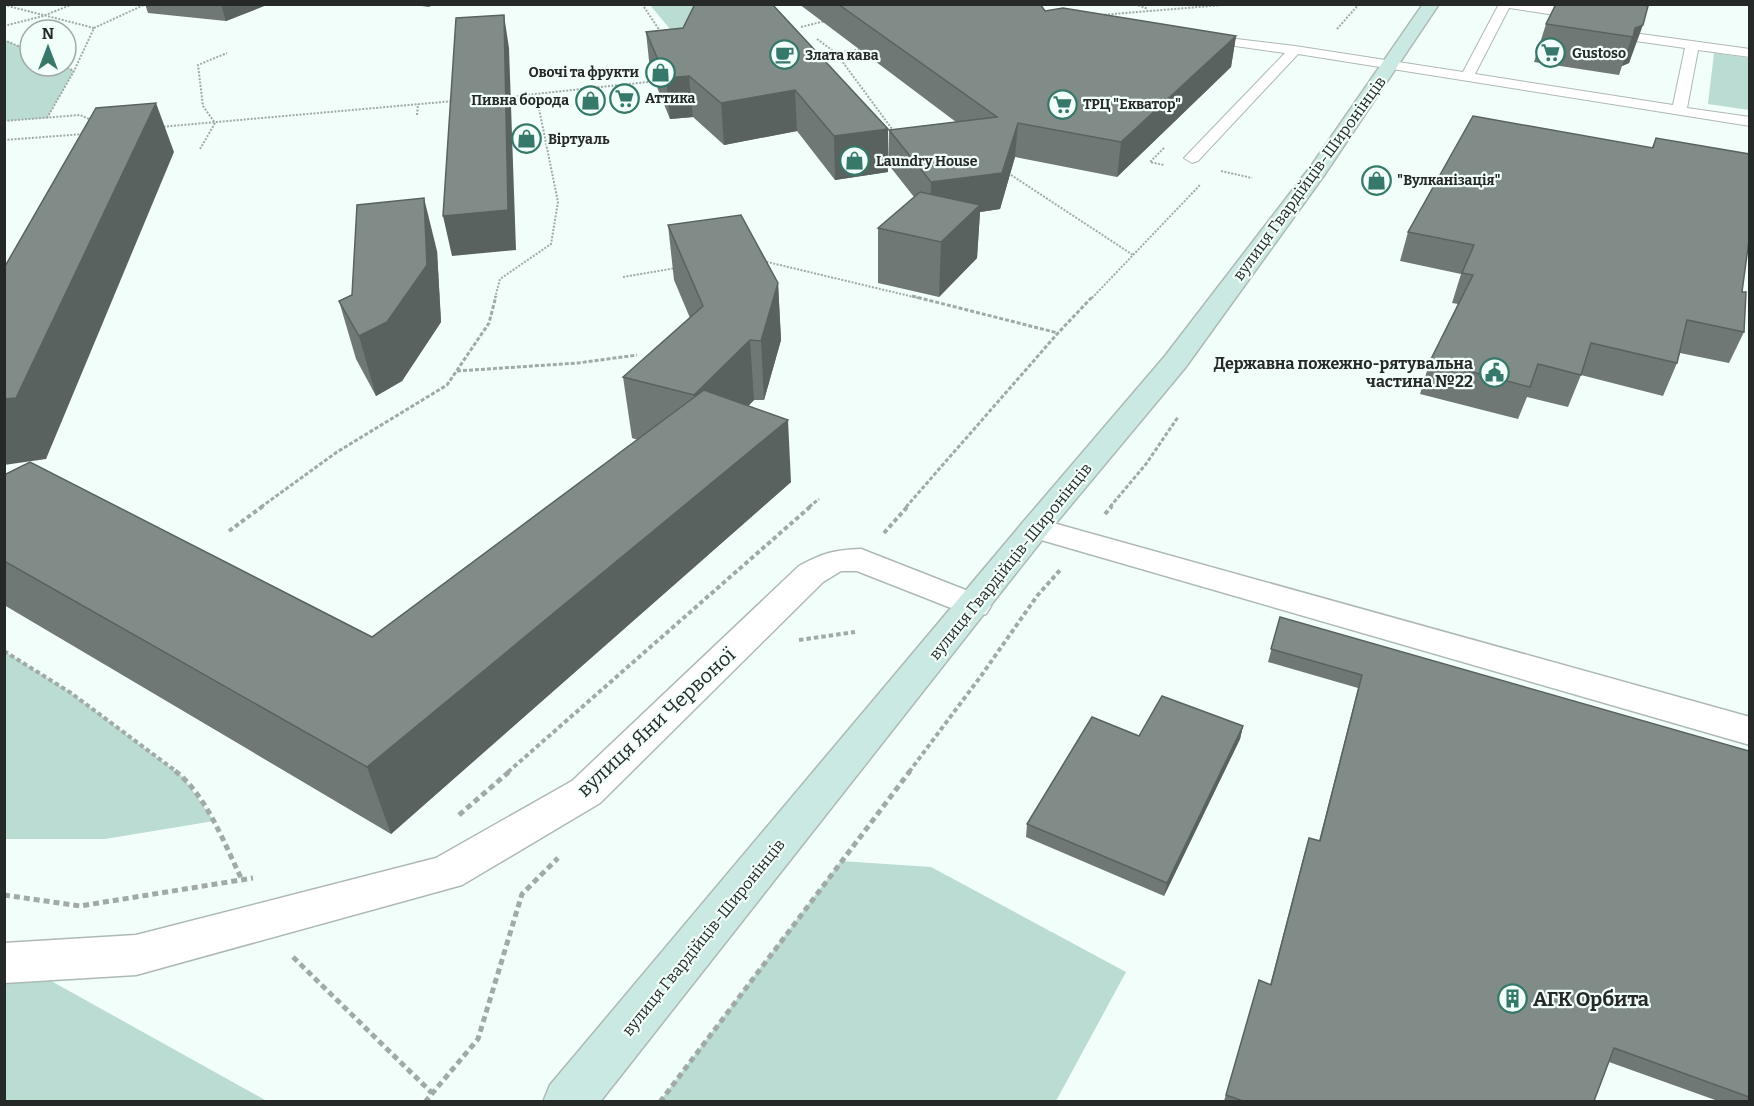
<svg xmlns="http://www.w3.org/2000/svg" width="1754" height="1106" font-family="Bitter,serif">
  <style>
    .green { fill: #badcd2 }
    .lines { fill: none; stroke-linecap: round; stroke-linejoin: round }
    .lane-casing { stroke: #aeb9b6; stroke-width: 2 }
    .street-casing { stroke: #aeb9b6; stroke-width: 3 }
    .secondary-casing { stroke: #aeb9b6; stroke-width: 3 }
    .path-far3 { stroke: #a1aaa7; stroke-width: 2; stroke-dasharray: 2 1.5; stroke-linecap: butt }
    .path-far2 { stroke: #a1aaa7; stroke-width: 3; stroke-dasharray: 4 2; stroke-linecap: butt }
    .path-far1 { stroke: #a1aaa7; stroke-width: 4; stroke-dasharray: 4.5 3; stroke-linecap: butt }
    .path { stroke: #a1aaa7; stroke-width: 5; stroke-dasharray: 6 4; stroke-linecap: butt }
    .lane { fill: #fff; fill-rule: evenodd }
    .street { fill: #fff; fill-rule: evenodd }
    .secondary { fill: #c9e9e2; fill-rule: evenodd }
    .wall { fill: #6f7875 }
    .shaded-wall { fill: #5a625f }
    .building { fill: #818c88; stroke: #5a625f; stroke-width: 1.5 }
    .labels { text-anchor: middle; stroke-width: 4.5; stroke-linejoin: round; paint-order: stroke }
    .far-poi-label { font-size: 14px; font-weight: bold; fill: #252928; stroke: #f2fefa; text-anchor: start }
    .street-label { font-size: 16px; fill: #252928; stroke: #f2fefa }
    .poi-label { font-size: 16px; font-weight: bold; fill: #252928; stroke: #f2fefa; text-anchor: end }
    .near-street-label { font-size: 20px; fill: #252928; stroke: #f2fefa }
    .near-poi-label { font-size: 20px; font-weight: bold; fill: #252928; stroke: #f2fefa; text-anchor: start }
  </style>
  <rect width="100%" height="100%" fill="#f2fefa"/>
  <g class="green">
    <path d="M650,5H701L685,47Z"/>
    <path d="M5,40L30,51V66H64L74,71L47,118L5,121Z"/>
    <path d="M1714,53L1749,58V110L1708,104Z"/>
    <path d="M4,651L71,693L183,777L214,821L105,839H5Z"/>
    <path d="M841,861L931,867L1126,972L1056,1101H660Z"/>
    <path d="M17,962L267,1101L5,1102V963Z"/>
  </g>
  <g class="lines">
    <defs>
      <path id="lane" d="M1499,4C1516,4 1555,1 1568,12L1565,22L1568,24L1750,49V57L1698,50L1687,108L1750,117V126L1298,54L1198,161L1192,163L1184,158L1285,53L1200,41L1194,37L1195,34L1295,46L1463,72ZM1509,8L1555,15L1552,23L1565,31L1685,48L1673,105L1475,74Z"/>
      <g id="street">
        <path d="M1035,518L1750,717V745L1024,535L1019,528L1024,521Z"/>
        <path d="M861,549L986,598L991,606L986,614L974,617L857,571H841L823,582L600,803L462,885L136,975L4,983V943L136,935L436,858L572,781L799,566C823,553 834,550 861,549Z"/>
      </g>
      <path id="secondary" d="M1423,4H1439L1325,174L1185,368L1046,535L600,1102H543L550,1085L1024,521L1165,356L1311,166Z"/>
    </defs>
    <use href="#lane" class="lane-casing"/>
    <use href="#street" class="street-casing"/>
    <use href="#secondary" class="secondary-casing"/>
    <g class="path-far3">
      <path d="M642,4L662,34"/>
      <path d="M1135,4L1148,9"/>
      <path d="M4,5L94,28"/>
      <path d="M1101,15L1235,4"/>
      <path d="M4,26L43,16L73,4"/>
      <path d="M801,27L825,21"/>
      <path d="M1337,29L1359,4"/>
      <path d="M817,39L836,53L895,133"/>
      <path d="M4,40L30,51"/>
      <path d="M816,56L862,49"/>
      <path d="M64,66L74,71"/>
      <path d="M507,97L657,81"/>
      <path d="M417,115L418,104"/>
      <path d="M47,118L74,71L94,28L146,4"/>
      <path d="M4,121L80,115L94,121"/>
      <path d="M160,127L454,101"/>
      <path d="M4,140L84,134"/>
      <path d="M1164,148L1150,162L1164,165"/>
      <path d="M200,149L215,123L203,106L198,65L227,53"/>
      <path d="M1221,171L1252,178"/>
      <path d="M1008,173L1133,255"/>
      <path d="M763,261L918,298"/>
      <path d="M623,277L676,268"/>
      <path d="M495,298L500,279L551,244L558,202L536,94"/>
      <path d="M1092,298L1200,185"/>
    </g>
    <g class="path-far2">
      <path d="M912,296L1058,333"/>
      <path d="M457,371L578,363L637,355"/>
      <path d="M261,507L337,452L447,385L489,323L496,296"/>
      <path d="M809,507L819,499"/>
      <path d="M906,507L1058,333L1093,296"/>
      <path d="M1110,507L1146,464L1178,417"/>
    </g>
    <g class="path-far1">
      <path d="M1105,514L1112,506"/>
      <path d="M229,531L263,506"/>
      <path d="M884,533L908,506"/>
      <path d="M799,640L855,632"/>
      <path d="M4,651L71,693L177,772"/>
      <path d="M508,772L811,506"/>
      <path d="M909,772L981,676L1037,596L1061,569"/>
    </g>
    <g class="path">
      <path d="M175,771C206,794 225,845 242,880"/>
      <path d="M459,815L510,771"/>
      <path d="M4,895L80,906L253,878"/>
      <path d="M293,957L432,1093"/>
      <path d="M425,1102L478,1039L522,894L558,858"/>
      <path d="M660,1102L910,771"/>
    </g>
    <use href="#lane" class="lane"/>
    <use href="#street" class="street"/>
    <use href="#secondary" class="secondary"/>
  </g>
  <g class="wall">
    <path d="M145,4H269L226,21L148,13Z"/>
    <path d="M406,4H435L429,7Z"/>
    <path d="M772,4L888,172L835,180L797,131L724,145L693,117L670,119L650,70L646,32L683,28Z"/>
    <path d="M799,4H1040L1045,11L1236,36L1231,67L1117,177L1015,157L1000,209L980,212L977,258L939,297L878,283V228L914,197L888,164L889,130L956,122Z"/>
    <path d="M1648,6L1629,63L1622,66L1619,75L1534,62L1546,24Z"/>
    <path d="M1656,138L1742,292L1744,332L1729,363L1680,353L1677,363L1663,396L1581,375L1568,407L1527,397L1518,419L1420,394L1430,361L1458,304L1452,303L1461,274L1400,261L1408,232L1652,147Z"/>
    <path d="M668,225L778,283L781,340L764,400H754L748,406L791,482L391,834L4,605V475L372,637L638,440L632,438L623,377L690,318L674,280Z"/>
    <path d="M437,251L441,322L402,381L376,396L356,359L339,301Z"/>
    <path d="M1280,617L1749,751V1101H1718L1609,1062L1594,1101H1224L1259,980L1270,985L1305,851L1309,838L1319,841L1358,688L1268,662Z"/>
    <path d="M1243,726L1240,739L1164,896L1026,837L1027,824L1139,736Z"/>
  </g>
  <g class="shaded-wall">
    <path d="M221,4H269L226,21Z"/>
    <path d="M504,15L509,48L516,250L452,256L443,216Z"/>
    <path d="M1643,25L1629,63L1622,66L1635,28Z"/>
    <path d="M1236,36L1231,67L1117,177L1121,142Z"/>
    <path d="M689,76L693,117L670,119L666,78Z"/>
    <path d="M795,90L797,131L724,145L721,103Z"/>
    <path d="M156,103L174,152L46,459L4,465V399Z"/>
    <path d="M1018,123L1015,157L1000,209L980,212L977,258L939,297L941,242L930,218L931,182Z"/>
    <path d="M888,129V172L835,180L834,136Z"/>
    <path d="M424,198L437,251L441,322L402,381L376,396L359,336Z"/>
    <path d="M778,283L781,340L764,400L761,341Z"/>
    <path d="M750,340L754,400L700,456L694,395Z"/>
    <path d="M788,420L791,482L391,834L367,767Z"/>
    <path d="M1243,726L1240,739L1164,896L1167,883Z"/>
  </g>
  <g class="building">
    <path d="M695,4H772L888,129L834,136L795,90L721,103L689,76L666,78L646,32L683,28Z"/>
    <path d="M838,4H1040L1045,11L1063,8L1236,36L1121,142L1018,123L1002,173L931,182L889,130L997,117Z"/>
    <path d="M1556,4H1636L1648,6L1643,25L1635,28L1633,37L1546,24Z"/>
    <path d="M504,15L508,210L443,216L456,18Z"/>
    <path d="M156,103L16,398L4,399V268L96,108Z"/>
    <path d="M1473,116L1653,148L1656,138L1749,154V240L1742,292H1746L1744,332L1687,320L1677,363L1591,343L1581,375L1538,364L1530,387L1430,361L1473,275L1462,273L1474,245L1408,232Z"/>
    <path d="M920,192L980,205L941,242L878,228Z"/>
    <path d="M424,198L427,265L387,322L359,336L339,301L352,295L357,205Z"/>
    <path d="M741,215L778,283L761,341L750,340L694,395L623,377L703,306L668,225Z"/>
    <path d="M704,390L788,420L367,767L4,561V475L30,462L372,637Z"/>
    <path d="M1280,617L1749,751V1097L1614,1048L1594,1101H1243L1226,1095L1259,980L1271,985L1309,838L1320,841L1362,675L1271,649Z"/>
    <path d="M1162,696L1243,726L1167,883L1027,824L1092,717L1139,736Z"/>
  </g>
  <defs>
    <symbol id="supermarket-ring" viewBox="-11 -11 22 22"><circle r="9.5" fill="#f2fefa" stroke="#367869" stroke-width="1.5"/><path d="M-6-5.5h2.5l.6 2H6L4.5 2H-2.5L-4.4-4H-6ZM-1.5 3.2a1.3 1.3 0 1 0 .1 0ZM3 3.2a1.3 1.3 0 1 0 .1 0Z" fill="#367869"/></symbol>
    <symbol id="cafe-ring" viewBox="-11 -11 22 22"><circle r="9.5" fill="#f2fefa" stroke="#367869" stroke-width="1.5"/><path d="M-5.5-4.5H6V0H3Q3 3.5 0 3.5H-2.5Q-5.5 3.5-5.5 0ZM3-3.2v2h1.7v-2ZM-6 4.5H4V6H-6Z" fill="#367869"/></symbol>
    <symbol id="shop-ring" viewBox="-11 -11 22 22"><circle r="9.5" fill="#f2fefa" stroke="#367869" stroke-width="1.5"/><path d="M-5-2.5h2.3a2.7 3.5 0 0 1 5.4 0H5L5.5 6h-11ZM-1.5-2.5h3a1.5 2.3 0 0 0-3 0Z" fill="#367869"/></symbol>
    <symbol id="civic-ring" viewBox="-11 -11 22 22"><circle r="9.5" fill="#f2fefa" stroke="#367869" stroke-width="1.5"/><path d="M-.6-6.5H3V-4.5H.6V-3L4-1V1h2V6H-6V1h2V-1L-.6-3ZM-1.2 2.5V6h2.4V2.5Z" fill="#367869"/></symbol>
    <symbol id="building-ring" viewBox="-11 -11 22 22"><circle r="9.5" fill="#f2fefa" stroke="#367869" stroke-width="1.5"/><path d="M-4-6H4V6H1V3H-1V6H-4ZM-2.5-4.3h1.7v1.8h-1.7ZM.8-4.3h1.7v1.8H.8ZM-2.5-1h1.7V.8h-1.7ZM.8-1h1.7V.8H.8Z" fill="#367869"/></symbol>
  </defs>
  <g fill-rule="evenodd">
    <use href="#supermarket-ring" x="1534" y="36" width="33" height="33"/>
    <use href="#cafe-ring" x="768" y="38" width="33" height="33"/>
    <use href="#shop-ring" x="644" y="56" width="33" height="33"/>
    <use href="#supermarket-ring" x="608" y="82" width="33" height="33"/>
    <use href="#shop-ring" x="574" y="84" width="33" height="33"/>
    <use href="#supermarket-ring" x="1046" y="88" width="33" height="33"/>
    <use href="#shop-ring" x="510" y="122" width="33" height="33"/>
    <use href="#shop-ring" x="838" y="144" width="33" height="33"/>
    <use href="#shop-ring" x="1360" y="164" width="33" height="33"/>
    <use href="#civic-ring" x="1478" y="356" width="33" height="33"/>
    <use href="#building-ring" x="1496" y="982" width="33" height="33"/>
  </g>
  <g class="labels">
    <g class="far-poi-label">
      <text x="1572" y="58">Gustoso</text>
      <text x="805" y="60">Злата кава</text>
      <text x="639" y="77" text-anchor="end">Овочі та фрукти</text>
      <text x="645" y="103">Аттика</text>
      <text x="569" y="105" text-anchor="end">Пивна борода</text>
      <text x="1083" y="109">ТРЦ "Екватор"</text>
      <text x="548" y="144">Віртуаль</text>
      <text x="876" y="166">Laundry House</text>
      <text x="1397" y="185">"Вулканізація"</text>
    </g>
    <g class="street-label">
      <text transform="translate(1309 178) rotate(-54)" y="6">вулиця Гвардійців-Широнінців</text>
      <text transform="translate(1010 561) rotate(-51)" y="6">вулиця Гвардійців-Широнінців</text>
      <text transform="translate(703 937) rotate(-51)" y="6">вулиця Гвардійців-Широнінців</text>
    </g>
    <g class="poi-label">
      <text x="1473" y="369">Державна пожежно-рятувальна<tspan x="1473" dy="18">частина №22</tspan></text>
    </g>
    <g class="near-street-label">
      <text transform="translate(656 722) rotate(-43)" y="7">вулиця Яни Червоної</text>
    </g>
    <g class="near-poi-label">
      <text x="1533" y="1006">АГК Орбита</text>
    </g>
  </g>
  <rect width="1754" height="1106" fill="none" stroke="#252928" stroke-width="12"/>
  <g transform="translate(48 48)"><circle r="28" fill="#f2fefa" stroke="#a0a9a6" stroke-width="1.5"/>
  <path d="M0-4.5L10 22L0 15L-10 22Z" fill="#367869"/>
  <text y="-9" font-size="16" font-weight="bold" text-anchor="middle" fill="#252928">N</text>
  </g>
</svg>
